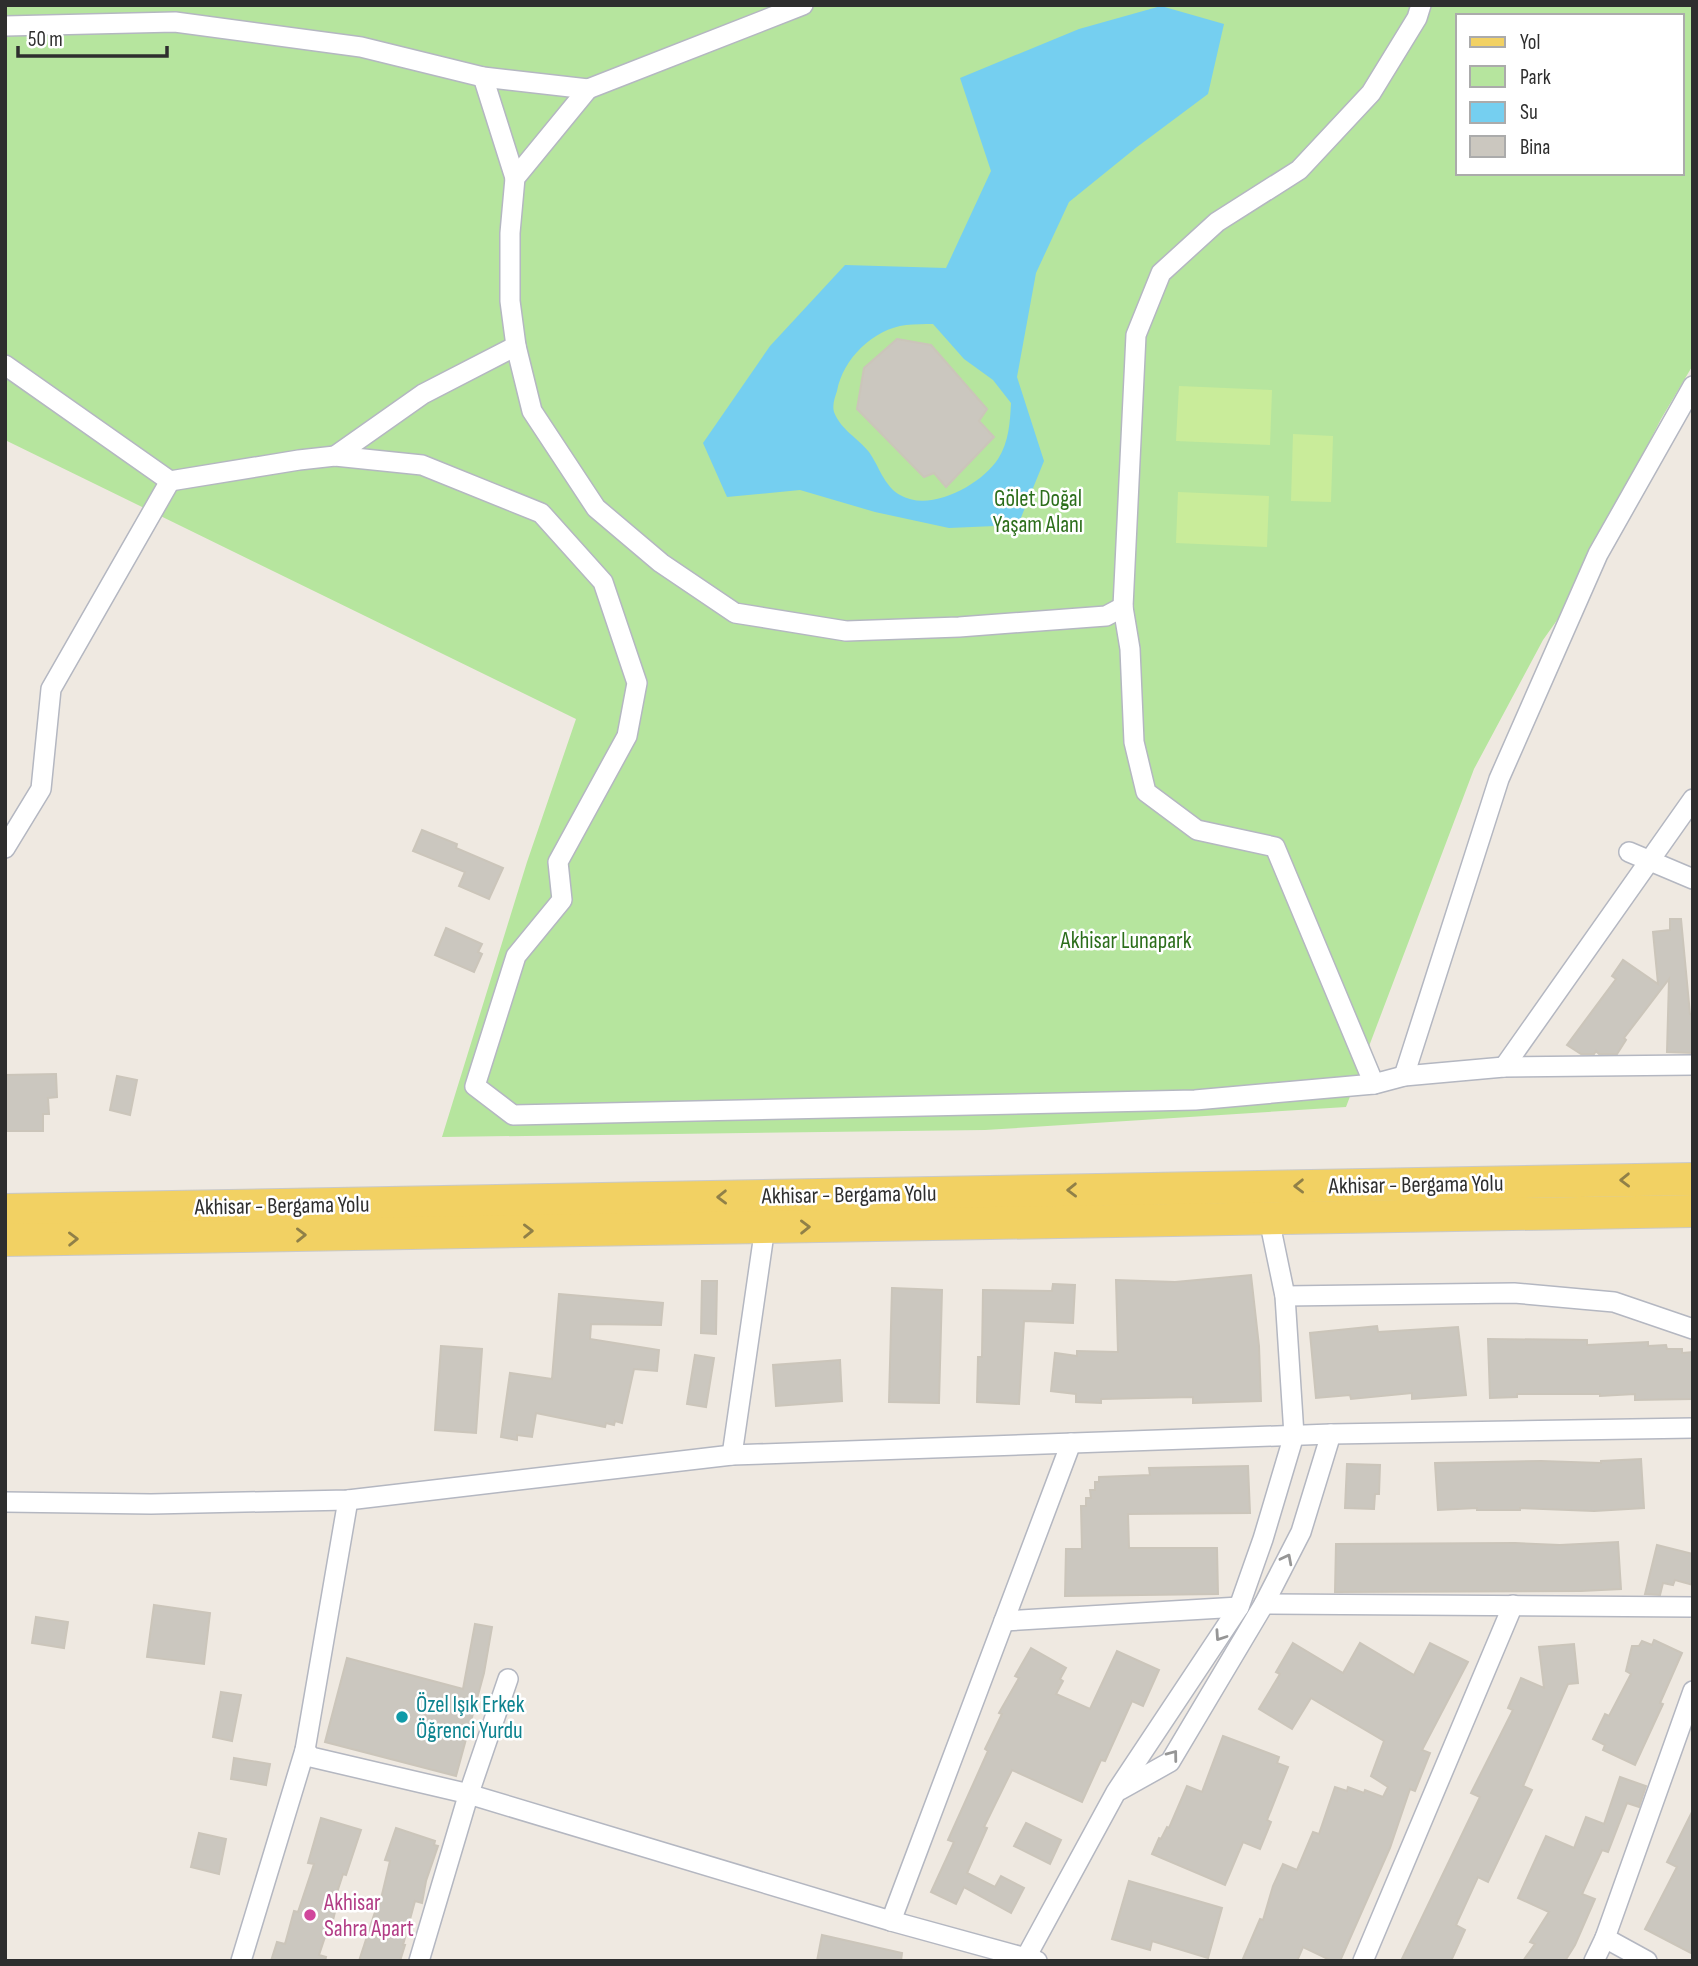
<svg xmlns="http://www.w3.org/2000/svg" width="1698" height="1966" font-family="'Sofia Sans Condensed',sans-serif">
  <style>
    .green { fill: #b6e59e; fill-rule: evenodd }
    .pitch { fill: #c9ec9a }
    .water { fill: #75cff0; fill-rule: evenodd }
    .building { fill: #cbc7bf; stroke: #cbc5ba; stroke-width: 2 }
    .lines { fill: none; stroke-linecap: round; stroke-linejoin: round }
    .street-casing { stroke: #b4b7c1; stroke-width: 22 }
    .primary-casing { stroke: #c9c9c9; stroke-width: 34 }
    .street { stroke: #fff; stroke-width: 19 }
    .primary { stroke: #f2d163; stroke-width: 32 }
    .oneway { stroke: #908048 }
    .oneway2 { stroke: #969696 }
    .culture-dot { fill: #0f9aa8; stroke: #fff; stroke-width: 2.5 }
    .hotel-dot { fill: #d1479c; stroke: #fff; stroke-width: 2.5 }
    .labels { text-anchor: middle; stroke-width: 5; stroke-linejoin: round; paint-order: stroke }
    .park-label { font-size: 23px; fill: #2c6e1b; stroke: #fff }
    .street-label { font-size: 23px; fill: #2e2e2e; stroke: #fff }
    .culture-label { font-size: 23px; fill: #0d838f; stroke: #fff; text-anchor: start }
    .hotel-label { font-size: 23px; fill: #b23c85; stroke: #fff; text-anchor: start }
  </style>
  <rect width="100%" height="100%" fill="#efe9e1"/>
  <path class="green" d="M5,5H1693V365L1661,419L1565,609L1543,640L1474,769L1346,1107L985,1130L442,1137L527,862L576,719L5,440ZM1458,16H1682V173H1458Z"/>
  <g class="pitch">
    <path d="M1179,386L1272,390L1270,445L1176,441Z"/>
    <path d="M1293,434L1333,436L1331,502L1291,501Z"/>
    <path d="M1178,492L1269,496L1267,547L1176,543Z"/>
  </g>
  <path class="water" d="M1161,6L1224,24L1208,94L1137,147L1069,202L1036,273L1017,377L1044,461L1018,525L949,528L875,512L800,490L727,497L703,443L770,346L845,265L946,268L991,171L960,78L1079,29ZM933,324L964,359L993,380L1011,403C1010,422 1009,442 998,459C981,485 930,513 900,495C884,486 879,466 869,452C857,437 841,430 834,412C832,405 835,397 837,391C843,359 873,329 906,325C915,324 924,324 933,324Z"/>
  <g class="building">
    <path d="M897,339L931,345L987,409L979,421L994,437L946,487L934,473L924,477L857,409L864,368Z"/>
    <path d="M422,830L457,844L456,848L503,868L489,899L459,886L465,872L413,851Z"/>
    <path d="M1670,919H1681L1690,1014H1693V1053L1667,1052L1669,979L1624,1038L1626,1040L1617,1054H1599L1596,1051L1594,1054H1581L1567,1045L1616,979L1612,976L1623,960L1658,984L1653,932L1670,930Z"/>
    <path d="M446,928L482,944L478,952L482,954L474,972L435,955Z"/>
    <path d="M56,1074L57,1097L48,1098L49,1114H43V1131H5V1075Z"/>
    <path d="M117,1076L137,1080L130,1115L110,1110Z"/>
    <path d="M1251,1275L1259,1346L1261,1401L1193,1403V1397L1101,1399V1403L1076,1402V1394L1051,1391L1055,1353L1077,1356V1351L1118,1352L1116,1280L1175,1282Z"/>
    <path d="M702,1281H717L716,1334L701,1333Z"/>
    <path d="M1053,1284L1075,1285L1073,1323L1024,1321L1019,1404L977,1402L978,1357H982L983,1290L1052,1291Z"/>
    <path d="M892,1288L942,1290L939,1403L889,1402Z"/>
    <path d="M559,1294L663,1303L661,1325L591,1324L590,1339L659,1350L657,1371L634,1369L622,1423L615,1421L614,1425L606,1423L605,1427L536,1413L532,1437L517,1435V1440L501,1437L510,1373L552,1379Z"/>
    <path d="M1377,1326L1378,1332L1458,1327L1466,1395L1412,1399V1393L1351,1399L1350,1395L1316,1398L1310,1333Z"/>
    <path d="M1488,1339L1587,1340V1345L1648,1342V1346L1666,1345L1667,1349H1682V1353L1693,1352L1692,1399L1635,1400V1394L1600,1396V1394H1517V1397L1490,1398Z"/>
    <path d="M441,1346L482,1349L476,1433L435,1430Z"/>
    <path d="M695,1355L714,1358L706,1407L687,1404Z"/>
    <path d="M840,1360L842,1401L776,1406L773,1365Z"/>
    <path d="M1641,1459L1644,1508L1594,1511L1520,1508V1510H1477V1508L1438,1510L1435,1463L1541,1461L1601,1463V1461Z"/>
    <path d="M1347,1464L1380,1465L1379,1494H1375L1374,1509L1345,1508Z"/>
    <path d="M1248,1466L1250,1513L1128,1514L1129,1548H1217L1218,1594L1065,1596L1066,1549H1082L1081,1506H1086V1498H1091L1090,1490H1095V1482H1099V1477L1150,1475L1149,1468Z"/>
    <path d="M1618,1542L1621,1589L1581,1591L1335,1592L1336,1544L1515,1543L1560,1545Z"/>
    <path d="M1657,1545L1693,1554V1585L1675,1580L1673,1585L1663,1583L1660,1595L1645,1594Z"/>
    <path d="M154,1605L210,1613L204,1664L147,1657Z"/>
    <path d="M36,1617L68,1622L64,1648L32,1643Z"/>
    <path d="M475,1624L492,1627L484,1673L456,1776L325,1742L347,1658L463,1689Z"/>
    <path d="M1654,1640L1682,1653L1660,1703L1663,1704L1635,1765L1603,1750L1605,1745L1593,1739L1605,1714L1609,1716L1631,1674L1626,1671L1632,1646H1639L1642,1641L1652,1645Z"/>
    <path d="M1293,1643L1343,1673L1360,1643L1414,1675L1430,1643L1468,1662L1422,1750L1430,1753L1415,1791L1410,1789L1390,1848L1340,1961H1332L1303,1947L1297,1961H1242L1260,1919L1263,1920L1273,1886L1283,1864L1297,1870L1313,1832L1319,1834L1335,1787L1347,1791L1348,1787L1364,1793L1365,1790L1383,1797L1388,1787L1371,1776L1384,1741L1311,1698L1292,1729L1259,1709L1280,1674L1276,1672Z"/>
    <path d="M1574,1644L1578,1683L1568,1684L1523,1786L1532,1790L1488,1882L1478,1877L1456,1925L1465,1930L1451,1961H1401L1480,1797L1471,1793L1513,1710L1508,1708L1521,1678L1544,1688L1539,1647Z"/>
    <path d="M1031,1648L1066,1668L1060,1679L1063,1681L1056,1694L1090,1709L1117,1651L1159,1670L1143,1706L1132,1701L1105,1761L1101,1760L1082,1802L1012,1770L984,1827L987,1828L967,1873L995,1887L1001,1876L1024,1888L1011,1913L964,1887L956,1904L931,1892L954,1842L948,1840L988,1751L985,1749L1002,1714L999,1713L1019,1678L1015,1676Z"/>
    <path d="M221,1692L241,1695L232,1741L213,1737Z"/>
    <path d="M1223,1736L1279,1757L1277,1763L1288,1767L1267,1820L1271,1822L1260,1849L1243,1842L1225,1885L1152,1854L1159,1838L1161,1839L1167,1827L1169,1828L1187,1786L1202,1792Z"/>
    <path d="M234,1758L270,1764L266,1785L231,1779Z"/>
    <path d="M1620,1777L1646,1786L1639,1807L1627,1803L1608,1852L1602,1850L1582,1894L1595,1899L1575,1945L1565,1961H1523L1535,1944L1530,1942L1549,1912L1518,1898L1546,1836L1574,1848L1586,1817L1604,1824Z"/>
    <path d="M1693,1810V1954L1645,1929L1677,1867L1667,1862Z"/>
    <path d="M321,1818L361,1830L346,1875L343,1874L331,1911L335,1912L330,1932L327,1931L319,1955L326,1957L325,1961H271L277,1942L285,1944L294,1911L298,1912L314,1864L308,1863Z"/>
    <path d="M1026,1823L1061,1840L1050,1864L1014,1846Z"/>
    <path d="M396,1828L435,1841L434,1845L438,1846L426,1881L422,1903L415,1901L403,1945H405L400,1961H359L377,1906L379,1907L390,1861L385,1860Z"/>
    <path d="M199,1833L226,1839L219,1874L191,1867Z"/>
    <path d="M1129,1881L1222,1908L1208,1958L1152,1941L1150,1950L1112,1939Z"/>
    <path d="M822,1935L902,1953L901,1961H817Z"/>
  </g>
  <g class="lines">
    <defs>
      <g id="street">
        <path d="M1421,5L1417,18L1371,93L1299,170L1217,222L1161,273L1136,335L1123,607L1130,649L1134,742L1146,792L1197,830L1275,847L1374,1084L1404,1076L1504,1067L1693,1065"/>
        <path d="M5,26L175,22L361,47L483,77L588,89L803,5"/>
        <path d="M483,77L515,178"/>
        <path d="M588,89L515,178L510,233V301L516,346L532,411L596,508L661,563L735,613L846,631L959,627L1106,616L1123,607"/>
        <path d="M5,365L170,481L299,460L335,456L422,465L541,513L603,582L637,683L627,736L558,862L562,900L516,956L475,1086L513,1115L1195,1100L1374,1084"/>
        <path d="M335,456L423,394L516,346"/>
        <path d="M5,848L41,789L51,689L170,481"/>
        <path d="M1629,852L1693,879"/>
        <path d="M1504,1067L1693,799"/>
        <path d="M1404,1076L1499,779L1598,554L1693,386"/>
        <path d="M1285,1296L1514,1293L1614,1302L1693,1329"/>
        <path d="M732,1455L765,1227"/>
        <path d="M5,1502L151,1504L348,1500L732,1455L1331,1434L1693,1428"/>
        <path d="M1264,1604L1693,1607"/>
        <path d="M1004,1621L1239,1607"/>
        <path d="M305,1750L311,1757L465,1793L891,1921L1037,1961"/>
        <path d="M1120,1790L1170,1762L1264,1604L1301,1532L1331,1434"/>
        <path d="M891,1921L1071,1443"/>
        <path d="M1605,1938L1647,1961"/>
        <path d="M241,1961L305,1750L348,1500"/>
        <path d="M419,1961L468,1796L508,1679"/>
        <path d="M1024,1961L1116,1792L1239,1607L1263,1539L1294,1435L1285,1296L1269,1219"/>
        <path d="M1363,1961L1513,1605"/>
        <path d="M1594,1961L1605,1938L1693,1691"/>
      </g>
      <g id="primary">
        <path d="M5,1210L1693,1179"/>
        <path d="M5,1240L1693,1211"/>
      </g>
    </defs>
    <use href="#street" class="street-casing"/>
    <use href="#primary" class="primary-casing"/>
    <use href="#street" class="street"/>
    <use href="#primary" class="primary"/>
  </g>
  <defs><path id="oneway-chevron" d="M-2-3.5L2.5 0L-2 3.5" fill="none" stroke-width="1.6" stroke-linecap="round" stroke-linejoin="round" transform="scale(1.75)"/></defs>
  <g class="oneway">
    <use href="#oneway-chevron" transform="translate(1625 1180) rotate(179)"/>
    <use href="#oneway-chevron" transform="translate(1299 1186) rotate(179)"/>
    <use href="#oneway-chevron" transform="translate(1072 1190) rotate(179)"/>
    <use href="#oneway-chevron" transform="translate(722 1197) rotate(179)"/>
    <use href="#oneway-chevron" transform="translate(805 1227) rotate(-1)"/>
    <use href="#oneway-chevron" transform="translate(528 1231) rotate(-1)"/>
    <use href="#oneway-chevron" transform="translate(301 1235) rotate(-1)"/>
    <use href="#oneway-chevron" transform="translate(73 1239) rotate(-1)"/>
  </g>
  <g class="oneway2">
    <use href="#oneway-chevron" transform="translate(1287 1559) rotate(-63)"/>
    <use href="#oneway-chevron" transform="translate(1220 1636) rotate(124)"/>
    <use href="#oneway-chevron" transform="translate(1173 1755) rotate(-53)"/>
  </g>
  <circle class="culture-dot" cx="402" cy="1717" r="7"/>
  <circle class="hotel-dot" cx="310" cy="1915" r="7"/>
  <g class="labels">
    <g class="park-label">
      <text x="1038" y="506">Gölet Doğal<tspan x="1038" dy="26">Yaşam Alanı</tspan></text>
      <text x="1126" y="948">Akhisar Lunapark</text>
    </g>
    <g class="street-label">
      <text transform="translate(1416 1184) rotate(-1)" y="8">Akhisar - Bergama Yolu</text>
      <text transform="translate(849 1194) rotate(-1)" y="8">Akhisar - Bergama Yolu</text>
      <text transform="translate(282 1205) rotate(-1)" y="8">Akhisar - Bergama Yolu</text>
    </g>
    <g class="culture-label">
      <text x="416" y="1712">Özel Işık Erkek<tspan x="416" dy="26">Öğrenci Yurdu</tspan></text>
    </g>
    <g class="hotel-label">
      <text x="324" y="1910">Akhisar<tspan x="324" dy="26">Sahra Apart</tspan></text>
    </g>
  </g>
  <rect width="1698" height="1966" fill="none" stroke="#2e2e2e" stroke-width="14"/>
  <rect x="1456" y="14" width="228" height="161" fill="#ffffff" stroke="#ababab" stroke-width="2"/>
  <rect x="1470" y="37" width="35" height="10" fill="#f2d163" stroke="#ababab" stroke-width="2"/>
  <text x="1520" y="49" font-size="21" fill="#2e2e2e">Yol</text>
  <rect x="1470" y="66" width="35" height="21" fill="#b6e59e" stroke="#ababab" stroke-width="2"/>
  <text x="1520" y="84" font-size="21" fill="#2e2e2e">Park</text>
  <rect x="1470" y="102" width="35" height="21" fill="#75cff0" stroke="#ababab" stroke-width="2"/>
  <text x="1520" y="119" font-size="21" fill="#2e2e2e">Su</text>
  <rect x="1470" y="136" width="35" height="21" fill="#cbc7bf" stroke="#ababab" stroke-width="2"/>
  <text x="1520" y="154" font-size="21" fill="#2e2e2e">Bina</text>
  <path d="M18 46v10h149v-10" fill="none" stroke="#2e2e2e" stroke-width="3.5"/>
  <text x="28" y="46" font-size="21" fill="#2e2e2e" stroke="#ffffff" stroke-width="5" paint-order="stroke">50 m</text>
</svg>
